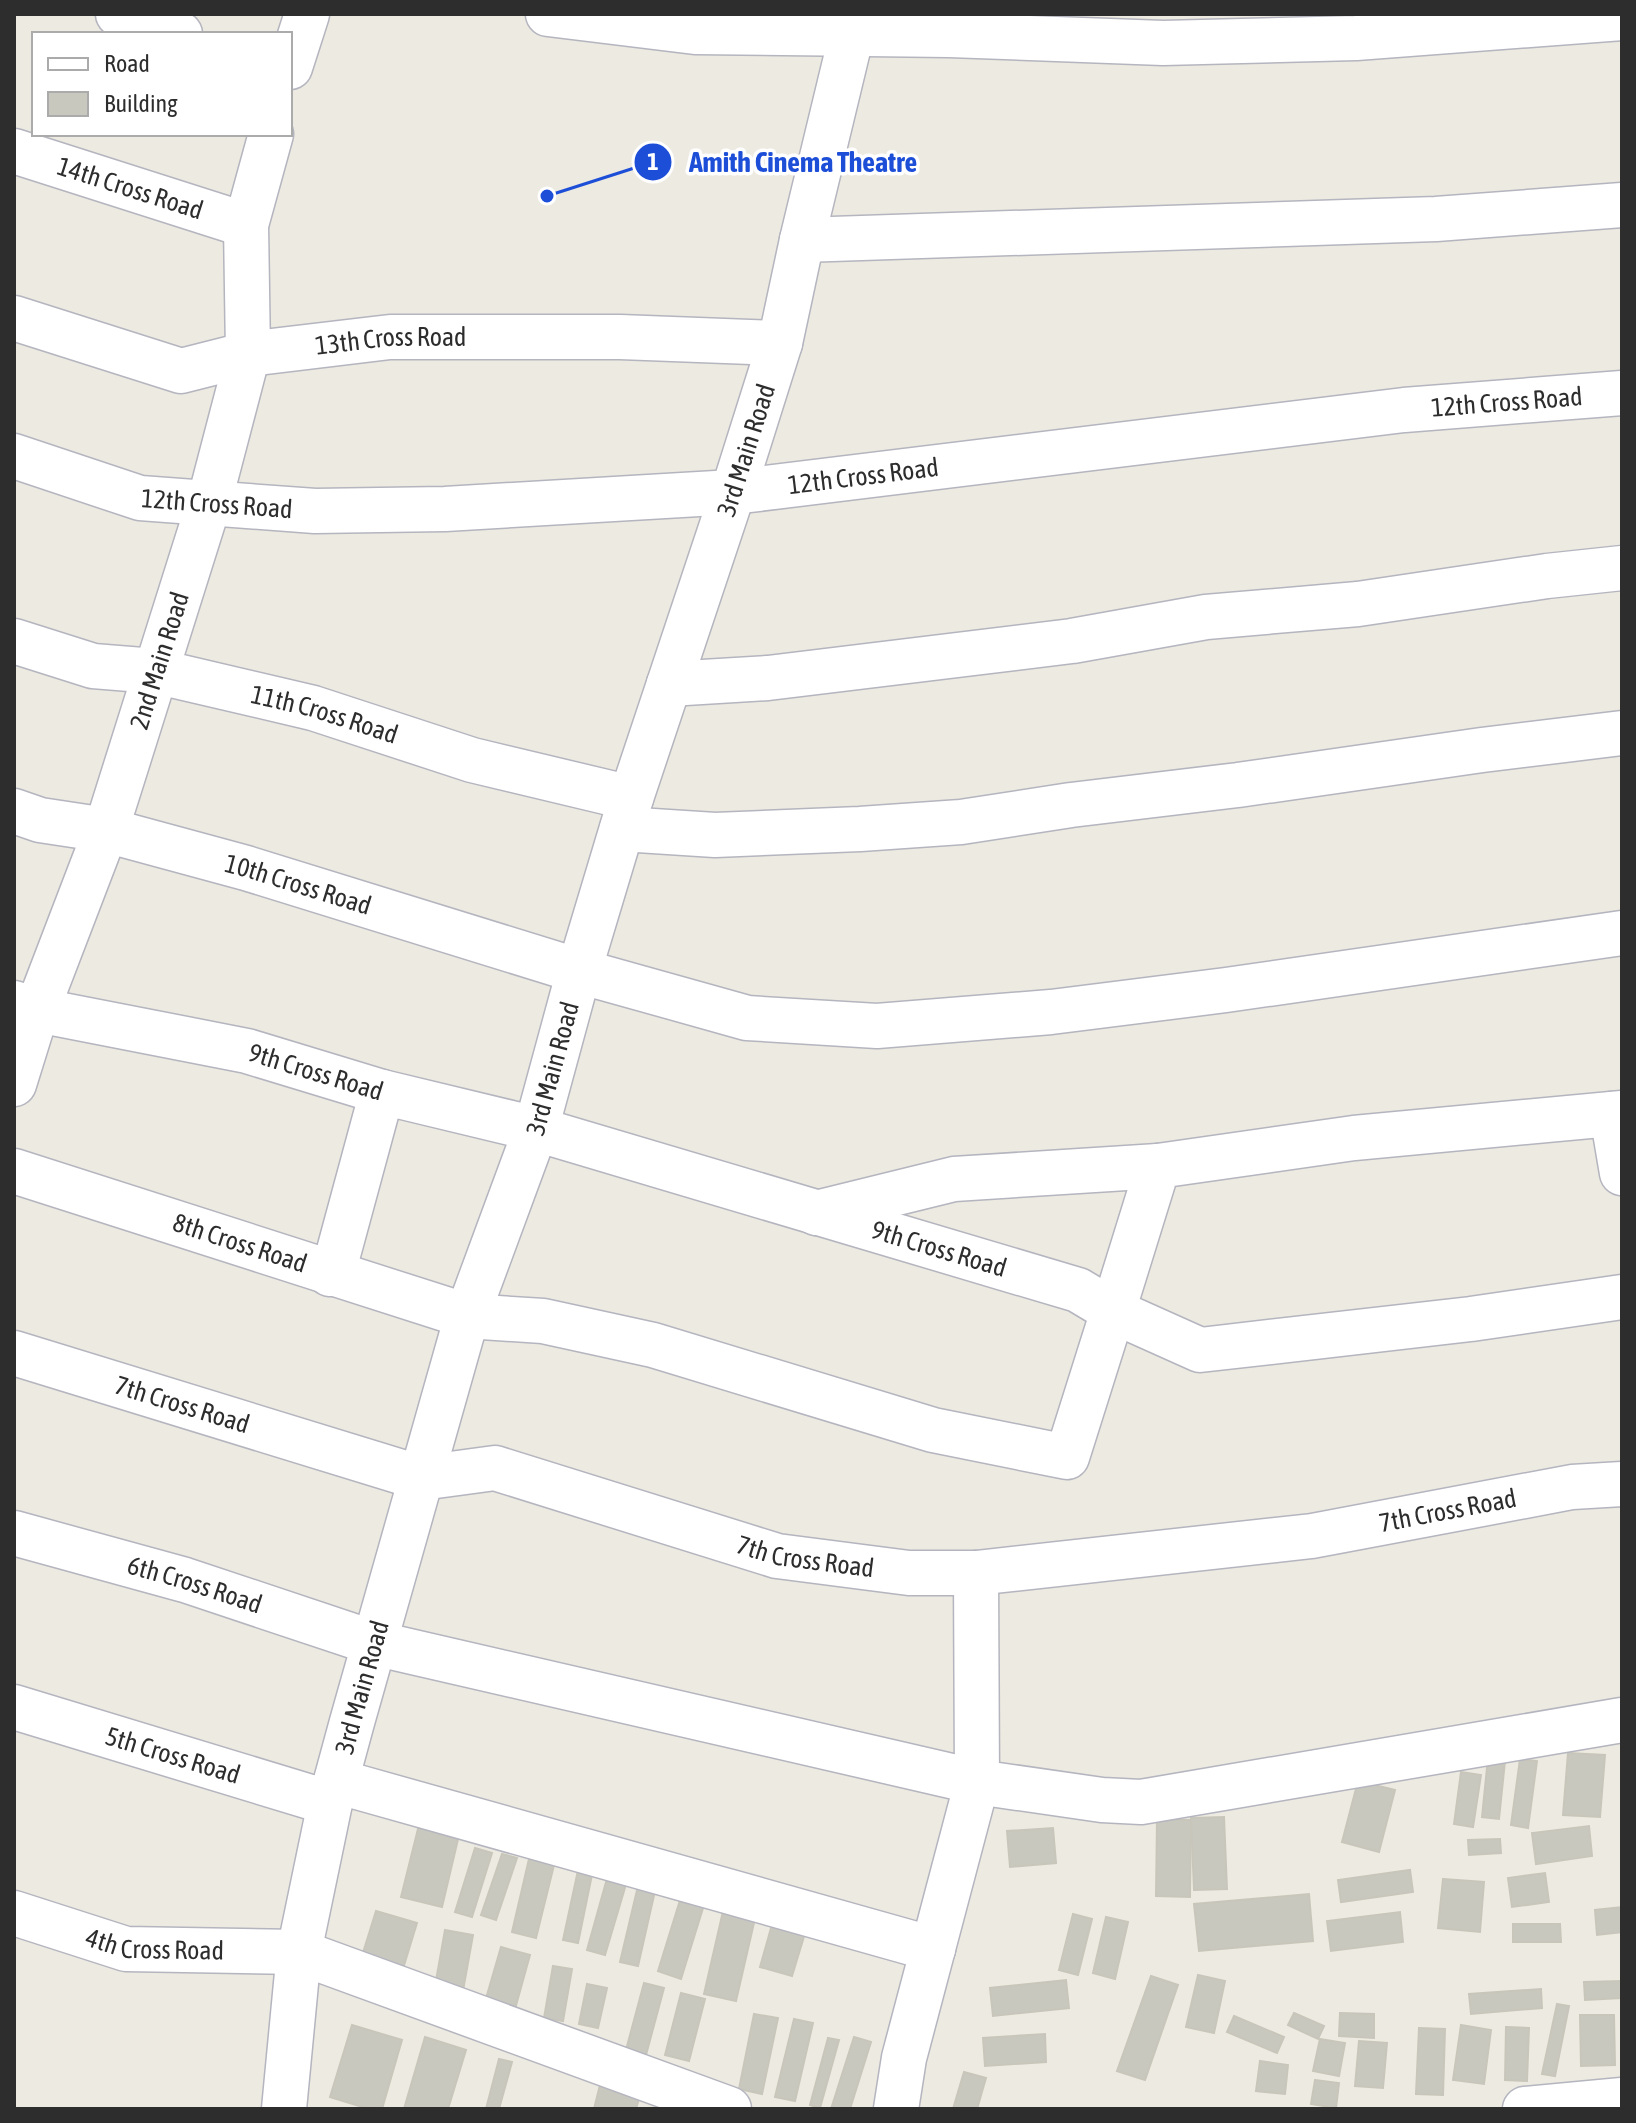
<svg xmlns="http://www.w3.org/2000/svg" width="1636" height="2123" font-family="'Asap Condensed',sans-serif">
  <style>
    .building { fill: #c9c8bf; stroke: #c8c6bb; stroke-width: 2 }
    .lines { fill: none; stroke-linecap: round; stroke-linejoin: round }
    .minor-casing { stroke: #b4b5bf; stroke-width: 47 }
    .minor { stroke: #fff; stroke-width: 44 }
    .labels { text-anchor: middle; stroke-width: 7; stroke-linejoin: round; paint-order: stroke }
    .street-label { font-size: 26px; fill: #2d2d2d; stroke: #fff }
    .leader { fill: none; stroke: #1d4ed8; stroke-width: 3 }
    .callout-dot { fill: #1d4ed8; stroke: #fff; stroke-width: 3 }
    .mark-label { font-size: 24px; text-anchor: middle; font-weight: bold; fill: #fff }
    .callout-label { font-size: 28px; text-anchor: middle; font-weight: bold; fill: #1d4ed8; stroke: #fff; stroke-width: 7; stroke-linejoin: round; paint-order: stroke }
  </style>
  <rect width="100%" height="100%" fill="#edeae1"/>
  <g class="building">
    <path d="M1568,1753L1605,1755L1600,1817L1563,1815Z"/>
    <path d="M1488,1758L1505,1761L1499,1819L1482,1817Z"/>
    <path d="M1520,1759L1537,1761L1528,1828L1511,1825Z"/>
    <path d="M1461,1772L1481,1775L1473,1827L1454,1824Z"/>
    <path d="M1358,1781L1395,1790L1379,1852L1342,1842Z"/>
    <path d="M1224,1817L1227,1889L1194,1890L1191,1818Z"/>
    <path d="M1157,1819L1191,1820L1190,1897L1156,1896Z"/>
    <path d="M419,1825L459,1835L442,1907L401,1897Z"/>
    <path d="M1589,1826L1592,1856L1536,1864L1532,1833Z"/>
    <path d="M1053,1828L1056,1863L1010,1867L1007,1831Z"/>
    <path d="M1500,1839L1501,1853L1469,1855L1468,1840Z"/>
    <path d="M475,1848L492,1853L472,1917L455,1912Z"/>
    <path d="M502,1854L517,1858L496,1920L481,1915Z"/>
    <path d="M529,1859L554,1865L536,1938L512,1932Z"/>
    <path d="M580,1861L594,1865L578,1943L563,1940Z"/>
    <path d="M1410,1870L1413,1892L1341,1902L1338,1880Z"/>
    <path d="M1545,1873L1549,1902L1512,1907L1508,1878Z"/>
    <path d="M608,1875L627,1881L605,1955L587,1950Z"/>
    <path d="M1443,1879L1484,1882L1480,1932L1438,1928Z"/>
    <path d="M638,1886L655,1891L638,1966L620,1962Z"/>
    <path d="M1309,1894L1313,1941L1199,1951L1194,1904Z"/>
    <path d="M681,1897L704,1905L681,1979L658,1971Z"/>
    <path d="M724,1907L756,1914L736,2001L704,1994Z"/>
    <path d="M1622,1907V1932L1597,1935L1595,1910Z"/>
    <path d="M376,1911L417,1923L398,1985L357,1972Z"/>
    <path d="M1400,1912L1403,1942L1331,1951L1327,1921Z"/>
    <path d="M1073,1914L1092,1919L1078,1975L1059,1970Z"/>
    <path d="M1106,1917L1128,1922L1115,1979L1093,1973Z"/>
    <path d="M773,1921L806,1930L792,1976L760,1967Z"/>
    <path d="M1513,1924H1560L1561,1942H1513Z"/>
    <path d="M445,1930L473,1935L462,1996L434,1992Z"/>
    <path d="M501,1947L530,1955L515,2009L485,2002Z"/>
    <path d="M553,1966L572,1969L563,2021L544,2018Z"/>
    <path d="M1198,1975L1225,1981L1214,2033L1186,2027Z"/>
    <path d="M1151,1976L1178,1985L1145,2080L1117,2071Z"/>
    <path d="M1066,1980L1069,2008L993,2016L990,1988Z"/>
    <path d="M1622,1981V1998L1585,2000L1584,1982Z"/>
    <path d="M644,1983L664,1988L646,2055L626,2050Z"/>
    <path d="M587,1984L607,1988L598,2028L579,2024Z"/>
    <path d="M1541,1989L1542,2008L1471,2014L1469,1994Z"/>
    <path d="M681,1993L705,1999L689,2061L665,2055Z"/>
    <path d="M1557,2004L1569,2006L1555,2076L1542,2074Z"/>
    <path d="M1294,2013L1324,2026L1318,2039L1288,2025Z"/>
    <path d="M1340,2013L1374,2014V2038L1339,2036Z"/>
    <path d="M754,2014L778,2018L762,2094L739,2089Z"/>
    <path d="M1580,2015H1614L1615,2065L1581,2066Z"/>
    <path d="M1234,2016L1284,2037L1277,2053L1227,2032Z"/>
    <path d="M794,2019L813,2023L795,2101L775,2097Z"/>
    <path d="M352,2025L402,2040L382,2109H369L330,2097Z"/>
    <path d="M1461,2025L1491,2030L1484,2084L1453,2080Z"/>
    <path d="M1506,2027L1529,2028L1527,2081L1505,2080Z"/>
    <path d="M1419,2028L1445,2029L1443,2095L1416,2094Z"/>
    <path d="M1045,2034L1046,2062L985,2066L983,2038Z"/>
    <path d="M425,2037L466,2050L448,2109H404Z"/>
    <path d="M854,2037L871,2042L850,2109H831Z"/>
    <path d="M828,2038L839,2040L820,2108L810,2105Z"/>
    <path d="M1320,2039L1345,2043L1339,2076L1313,2071Z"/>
    <path d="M1359,2041L1387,2043L1383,2088L1355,2086Z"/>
    <path d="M499,2059L512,2062L499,2109H486Z"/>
    <path d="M1260,2061L1288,2065L1285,2094L1256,2091Z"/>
    <path d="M964,2072L986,2078L977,2109H953Z"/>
    <path d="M1315,2080L1339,2083L1336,2108L1311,2104Z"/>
    <path d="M600,2085L640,2095L636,2109H594Z"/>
  </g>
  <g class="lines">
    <defs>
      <g id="minor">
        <path d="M118,14L180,34"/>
        <path d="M548,14L695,32L949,35L1163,43L1356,38L1622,18"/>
        <path d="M290,67L307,14"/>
        <path id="s1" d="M14,151L246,225"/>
        <path d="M802,240L1436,219L1622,205"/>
        <path id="s2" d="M14,318L181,371L248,354L390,337H620L780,343"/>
        <path id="s3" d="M14,456L140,498L315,511L445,509L733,492L1404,410L1622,393"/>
        <path id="s4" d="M14,641L93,666L155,671L313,708L472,760L631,798"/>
        <path d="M669,684L768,678L1072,641L1206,617L1358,604L1547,576L1622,568"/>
        <path id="s5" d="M14,811L40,820L106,830L246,868L579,971L747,1018L877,1026L1051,1012L1226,990L1622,933"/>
        <path d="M622,829L715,835L860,829L961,822L1071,805L1238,785L1482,750L1622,733"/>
        <path id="s6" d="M14,1003L37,1010L247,1051L382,1092L536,1129L1078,1290L1113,1311L1067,1457L933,1430L653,1345L543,1321L467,1316L14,1171"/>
        <path id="s7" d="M14,1084L37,1010L106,830L209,503L248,354L246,225L271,134"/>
        <path d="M1622,1113L1354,1138L1158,1166L1113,1311L1200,1350L1471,1319L1622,1297"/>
        <path d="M1612,1114L1622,1173"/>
        <path d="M816,1213L954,1179L1158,1166"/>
        <path d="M330,1274L333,1273L382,1092"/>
        <path id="s8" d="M14,1353L421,1478L495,1468L777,1556L909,1573H976L1312,1536L1572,1487L1622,1484"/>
        <path id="s9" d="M14,1533L185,1580L374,1643L977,1782L1102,1800L1141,1802L1622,1720"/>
        <path id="s10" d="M14,1707L330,1803"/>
        <path d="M336,1781L933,1949"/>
        <path id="s11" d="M14,1913L126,1949L299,1952L729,2109"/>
        <path id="s12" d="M284,2109L299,1952L330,1803L352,1722L467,1316L536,1129L579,971L631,798L733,492L780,343L802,240L852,33"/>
        <path d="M896,2109L904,2058L977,1782L976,1573"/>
        <path d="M1525,2109L1622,2100"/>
      </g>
    </defs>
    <use href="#minor" class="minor-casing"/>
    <use href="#minor" class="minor"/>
  </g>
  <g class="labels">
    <g class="street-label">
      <text dy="9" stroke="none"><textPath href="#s1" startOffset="122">14th Cross Road</textPath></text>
      <text dy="9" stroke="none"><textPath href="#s2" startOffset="388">13th Cross Road</textPath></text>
      <text dy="9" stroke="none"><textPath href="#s3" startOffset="1506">12th Cross Road</textPath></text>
      <text dy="9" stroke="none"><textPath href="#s12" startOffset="1726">3rd Main Road</textPath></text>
      <text dy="9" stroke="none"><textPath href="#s3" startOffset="858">12th Cross Road</textPath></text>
      <text dy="9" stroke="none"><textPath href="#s3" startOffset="210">12th Cross Road</textPath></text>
      <text dy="9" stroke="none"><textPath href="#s7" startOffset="448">2nd Main Road</textPath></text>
      <text dy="9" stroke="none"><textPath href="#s4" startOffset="320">11th Cross Road</textPath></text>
      <text dy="9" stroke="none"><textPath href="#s5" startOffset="294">10th Cross Road</textPath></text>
      <text dy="9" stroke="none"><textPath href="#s12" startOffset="1078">3rd Main Road</textPath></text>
      <text dy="9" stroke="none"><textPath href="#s6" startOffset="310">9th Cross Road</textPath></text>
      <text transform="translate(240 1243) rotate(18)" y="9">8th Cross Road</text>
      <text dy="9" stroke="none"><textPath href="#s6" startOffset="958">9th Cross Road</textPath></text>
      <text dy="9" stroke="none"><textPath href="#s8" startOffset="176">7th Cross Road</textPath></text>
      <text dy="9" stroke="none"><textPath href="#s8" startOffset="1472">7th Cross Road</textPath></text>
      <text dy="9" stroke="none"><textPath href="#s8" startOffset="824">7th Cross Road</textPath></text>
      <text dy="9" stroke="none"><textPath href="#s9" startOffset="188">6th Cross Road</textPath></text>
      <text dy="9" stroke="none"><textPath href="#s12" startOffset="430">3rd Main Road</textPath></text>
      <text dy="9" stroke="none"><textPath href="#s10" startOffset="166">5th Cross Road</textPath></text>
      <text dy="9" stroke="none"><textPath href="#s11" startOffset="146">4th Cross Road</textPath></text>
    </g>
  </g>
  <path class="leader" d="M547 196L653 162"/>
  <g class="callout-dot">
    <circle cx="547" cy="196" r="8"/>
    <circle cx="653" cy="162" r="20"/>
  </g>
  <g class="mark-label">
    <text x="653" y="170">1</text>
  </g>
  <g class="callout-label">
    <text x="803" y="172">Amith Cinema Theatre</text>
  </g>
  <rect width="1636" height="2123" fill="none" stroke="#2d2d2d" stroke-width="32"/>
  <rect x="32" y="32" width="260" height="104" fill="#ffffff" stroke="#ababab" stroke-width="2"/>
  <rect x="48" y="58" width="40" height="12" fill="#ffffff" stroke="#ababab" stroke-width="2"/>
  <text x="104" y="72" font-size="24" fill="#2d2d2d">Road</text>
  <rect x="48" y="92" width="40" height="24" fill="#c9c8bf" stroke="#ababab" stroke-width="2"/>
  <text x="104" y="112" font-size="24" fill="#2d2d2d">Building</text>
</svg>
